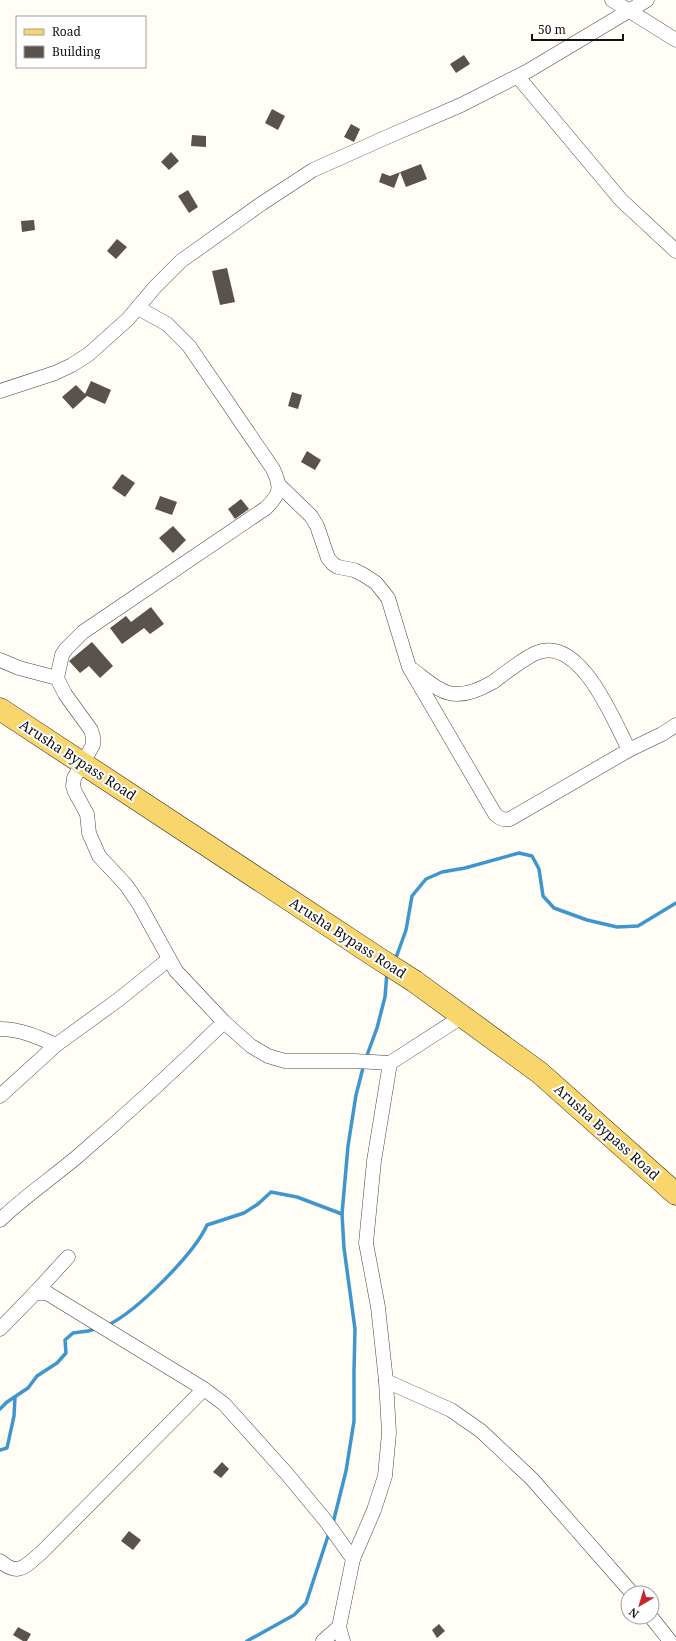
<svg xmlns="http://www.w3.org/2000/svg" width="676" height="1641" font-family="'Noto Serif',serif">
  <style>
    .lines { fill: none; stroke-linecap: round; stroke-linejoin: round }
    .stream { stroke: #3f96cf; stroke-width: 3.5 }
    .building { fill: #5a524d }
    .street-casing { stroke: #444; stroke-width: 15 }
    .primary-casing { stroke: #222; stroke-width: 23 }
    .street { stroke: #fff; stroke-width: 14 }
    .primary { stroke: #f9d66b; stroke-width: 22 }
    .labels { text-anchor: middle; stroke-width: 4; stroke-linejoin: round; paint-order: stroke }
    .street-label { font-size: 14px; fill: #111; stroke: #fff }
  </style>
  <rect width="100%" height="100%" fill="#fffdf5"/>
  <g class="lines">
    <g class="stream">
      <path d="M394,960L397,955L406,930L412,896L426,879L442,872L465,868L519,853L532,856L539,869L543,896L554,908L587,920L617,927L638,926L676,903"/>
      <path d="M366,1058L377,1028L385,997L387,972"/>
      <path d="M108,1325C137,1311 194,1254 207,1225L244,1213L258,1204L271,1192L297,1197L342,1214"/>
      <path d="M0,1409L7,1402L28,1388L37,1376L57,1363L66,1353L65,1340L73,1333L88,1331L98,1328"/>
      <path d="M0,1450L7,1448L14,1416L15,1397"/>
      <path d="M333,1523L346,1471L354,1421V1371L355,1329L344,1248L342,1214L348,1146L356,1095L364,1064"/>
      <path d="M247,1641L294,1615L306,1603L329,1533"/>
    </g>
  </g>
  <g class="building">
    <path d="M464,55L470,64L456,73L450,64Z"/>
    <path d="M272,109L285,116L278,130L265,123Z"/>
    <path d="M351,124L360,129L354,142L344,137Z"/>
    <path d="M192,135L206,136V147L191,146Z"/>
    <path d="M171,152L179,161L169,170L161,162Z"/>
    <path d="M421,164L427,179L406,187L400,172L394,188L379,182L382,173L390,176Z"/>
    <path d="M188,190L198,207L189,213L178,196Z"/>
    <path d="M34,220L35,230L22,232L21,221Z"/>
    <path d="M117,239L127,247L116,259L107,251Z"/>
    <path d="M227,268L235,302L220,305L212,271Z"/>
    <path d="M91,381L111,390L105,404L87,396L73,409L62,397L76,385L85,394Z"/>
    <path d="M292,392L302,395L298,409L288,406Z"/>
    <path d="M307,451L321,460L315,470L301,462Z"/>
    <path d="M122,474L135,483L125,497L112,488Z"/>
    <path d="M160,496L177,502L172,515L155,509Z"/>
    <path d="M241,499L249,509L235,519L228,509Z"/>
    <path d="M173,526L186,540L173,553L159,538Z"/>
    <path d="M151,607L164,624L150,634L144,628L122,644L110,628L126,616L131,622Z"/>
    <path d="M92,642L113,666L100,678L89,666L80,673L69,661Z"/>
    <path d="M222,1462L229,1469L221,1478L213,1472Z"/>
    <path d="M129,1531L141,1540L133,1550L121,1541Z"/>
    <path d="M439,1624L445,1631L437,1638L432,1630Z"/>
    <path d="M18,1627L31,1634L27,1641H23L13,1635Z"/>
  </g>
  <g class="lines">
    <defs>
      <g id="street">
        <path d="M612,0L676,40"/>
        <path d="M518,77L621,200L676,251"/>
        <path d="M138,308L167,324L189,346L273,469C282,488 280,494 266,508L83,632L66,649L62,655L57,678L65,694L91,730L93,737V745L74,778L73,786L75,792L87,814L89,833L99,856L126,885L139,904L176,971L224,1022L251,1046L268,1056L285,1061H355L390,1063"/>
        <path d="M0,391L55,373L72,365L89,354L128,319L155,287L181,261L261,204L313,170L387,137L461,105L528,71L647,0"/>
        <path d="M279,485L311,516L317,526L328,558L333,564L338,567L354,570L364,575L376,583L388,598L409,667L495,814C500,819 503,820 510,819L629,750L662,734L676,725"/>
        <path d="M0,660L19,668L57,678"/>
        <path d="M413,670C424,678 436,690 449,693C464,697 481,689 493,682C504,674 524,658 536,653C580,634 614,721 629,750"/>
        <path d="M0,1029C20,1029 38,1037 56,1045"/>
        <path d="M0,1096L56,1045L118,1000L169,959"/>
        <path d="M0,1220C24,1197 52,1178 78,1156C128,1113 176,1069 224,1022"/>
        <path d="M35,1293L68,1257"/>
        <path d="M0,1329L35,1293H47L204,1389L224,1404L287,1474L325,1520L353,1559"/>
        <path d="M386,1381L451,1410L481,1431L532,1479L632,1593"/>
        <path d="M0,1561C19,1577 25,1566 41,1553L204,1389"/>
        <path d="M651,1617L670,1641"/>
        <path d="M339,1627L343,1641"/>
        <path d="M323,1641L339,1627L353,1559L374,1510L385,1476L389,1433L386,1381L378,1307L366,1243L374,1161L390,1063L463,1016"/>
      </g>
      <path id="primary" d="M0,709L378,958L414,981L540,1073L676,1194"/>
    </defs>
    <use href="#street" class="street-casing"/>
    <use href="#primary" class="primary-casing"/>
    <use href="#street" class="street"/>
    <use href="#primary" class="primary"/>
  </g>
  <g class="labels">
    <g class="street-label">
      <text transform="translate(78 760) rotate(33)" y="5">Arusha Bypass Road</text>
      <text transform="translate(348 938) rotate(33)" y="5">Arusha Bypass Road</text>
      <text transform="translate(607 1132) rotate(42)" y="5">Arusha Bypass Road</text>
    </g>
  </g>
  <rect x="16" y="16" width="130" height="52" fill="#ffffff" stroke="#a0a0a0"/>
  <rect x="24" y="29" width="20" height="6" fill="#f9d66b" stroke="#a0a0a0"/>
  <text x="52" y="36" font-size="12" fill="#111111">Road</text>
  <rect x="24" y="46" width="20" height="12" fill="#5a524d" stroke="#a0a0a0"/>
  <text x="52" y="56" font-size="12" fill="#111111">Building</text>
  <g transform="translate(640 1605) rotate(218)"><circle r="19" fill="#ffffff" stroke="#a0a0a0"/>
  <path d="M0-3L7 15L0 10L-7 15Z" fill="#c4262e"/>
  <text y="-6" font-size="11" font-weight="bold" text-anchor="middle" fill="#111111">N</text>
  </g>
  <path d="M532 34v6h91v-6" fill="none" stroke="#111111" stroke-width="2"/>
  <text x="538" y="34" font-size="12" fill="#111111" stroke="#ffffff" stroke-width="3" paint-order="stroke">50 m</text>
</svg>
